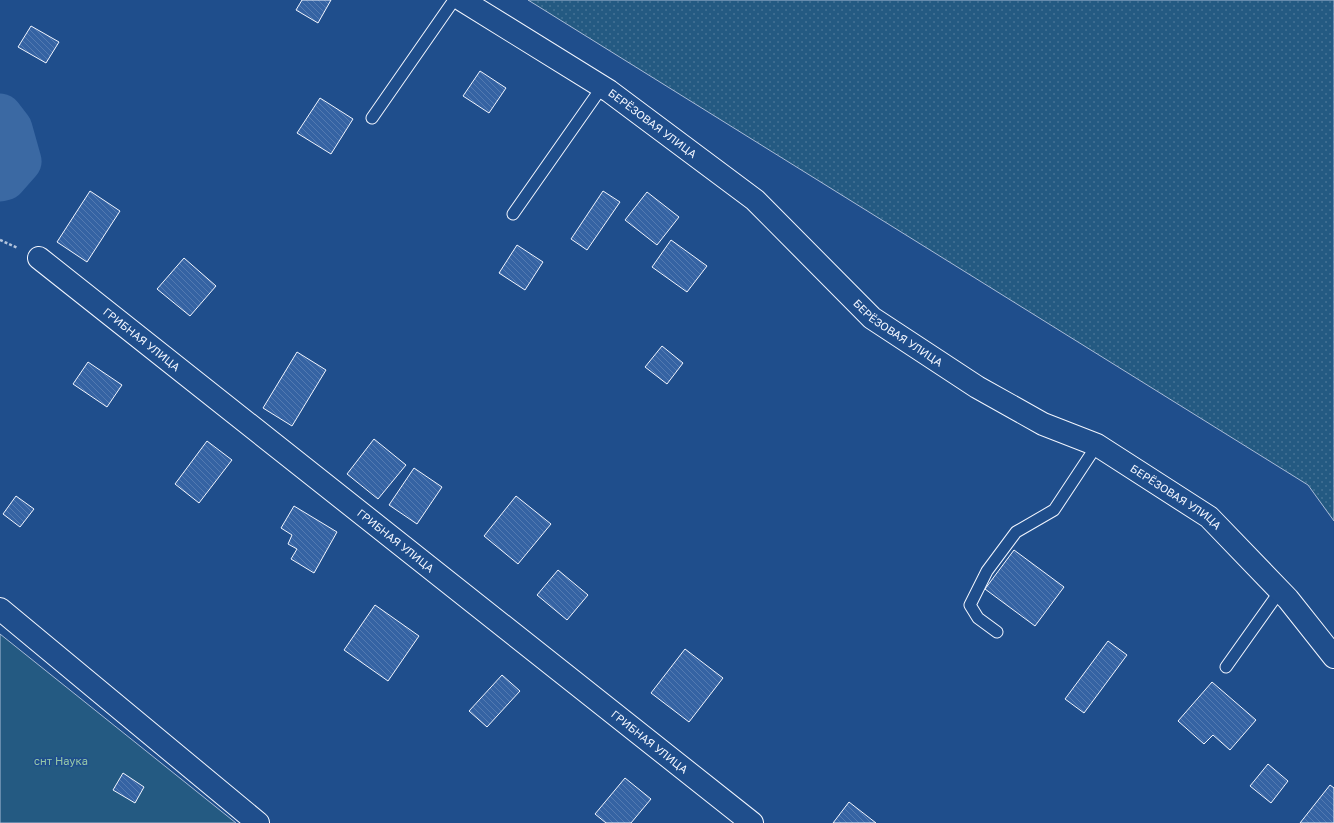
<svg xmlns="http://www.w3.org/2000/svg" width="1334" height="823" font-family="'Golos Text',sans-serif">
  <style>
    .grass { fill: url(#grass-dots); stroke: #a8bbd7 }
    .garden { fill: #245a82; stroke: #a8bbd7 }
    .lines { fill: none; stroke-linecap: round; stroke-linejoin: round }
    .river { stroke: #3b69a3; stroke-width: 45 }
    .building { fill: url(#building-back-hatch); stroke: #f2f6ff }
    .service-casing { stroke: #f2f6ff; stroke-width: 13 }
    .minor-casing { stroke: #f2f6ff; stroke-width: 24 }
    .path { stroke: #b3c4dc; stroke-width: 2.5; stroke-dasharray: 3 2; stroke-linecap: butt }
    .service { stroke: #1f4e8c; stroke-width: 11 }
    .minor { stroke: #1f4e8c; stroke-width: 22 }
    .labels { text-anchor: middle; stroke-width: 3; stroke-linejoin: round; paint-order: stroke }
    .street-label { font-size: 11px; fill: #f2f6ff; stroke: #1f4e8c }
    .park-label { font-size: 11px; fill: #97c8a6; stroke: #1f4e8c }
  </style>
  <defs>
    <pattern id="grass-dots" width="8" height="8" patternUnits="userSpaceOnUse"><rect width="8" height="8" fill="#245a82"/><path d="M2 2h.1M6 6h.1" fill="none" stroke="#447295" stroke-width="1.8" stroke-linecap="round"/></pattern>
    <pattern id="building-back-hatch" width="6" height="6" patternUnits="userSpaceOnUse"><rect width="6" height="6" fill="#3563a3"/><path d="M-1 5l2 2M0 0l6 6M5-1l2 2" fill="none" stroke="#537ab1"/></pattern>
  </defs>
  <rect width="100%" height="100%" fill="#1f4e8c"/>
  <path class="grass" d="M528,0H1334V521L1308,485Z"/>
  <path class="garden" d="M0,634L236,823H0Z"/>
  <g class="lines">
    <path class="river" d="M0,116L10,129L19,161L4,178L0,179"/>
  </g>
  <g class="building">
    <path d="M302,0H331L318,23L296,10Z"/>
    <path d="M31,26L59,42L46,63L18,47Z"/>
    <path d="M480,71L506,88L489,113L463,96Z"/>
    <path d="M320,98L353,119L331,154L297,133Z"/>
    <path d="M90,191L120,211L87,262L57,242Z"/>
    <path d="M603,191L620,202L587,250L571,239Z"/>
    <path d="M647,192L679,217L657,245L625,220Z"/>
    <path d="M671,240L707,266L687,292L652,267Z"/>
    <path d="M517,245L543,262L525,290L499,273Z"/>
    <path d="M184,258L216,286L190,316L157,289Z"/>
    <path d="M662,346L683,363L667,384L645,367Z"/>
    <path d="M297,352L326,370L292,426L263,408Z"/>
    <path d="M88,362L122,385L107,407L73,384Z"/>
    <path d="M374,439L406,465L378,499L347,474Z"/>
    <path d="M207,441L232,460L199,503L175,484Z"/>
    <path d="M414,468L442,487L417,524L389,505Z"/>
    <path d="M16,496L34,509L20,527L3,514Z"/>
    <path d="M516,496L551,524L518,564L484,536Z"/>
    <path d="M294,506L337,532L314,573L291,559L297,549L288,544L292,535L281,528Z"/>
    <path d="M1014,550L1064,587L1035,626L985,589Z"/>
    <path d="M558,570L588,595L567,620L537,595Z"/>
    <path d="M375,605L419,636L388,681L344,650Z"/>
    <path d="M1108,641L1127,655L1084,713L1065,699Z"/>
    <path d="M685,649L723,678L689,722L651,693Z"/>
    <path d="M502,675L520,691L487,727L469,711Z"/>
    <path d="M1212,682L1256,720L1230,750L1213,735L1204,744L1178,721Z"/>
    <path d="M1268,764L1288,781L1271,803L1250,786Z"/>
    <path d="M123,773L144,787L135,803L113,790Z"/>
    <path d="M625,778L651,799L631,823H606L595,814Z"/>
    <path d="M1330,785L1334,788V823H1300Z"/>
    <path d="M849,802L876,823H833Z"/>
  </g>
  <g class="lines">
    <defs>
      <g id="service">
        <path d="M372,118L454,0"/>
        <path d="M513,214L602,87"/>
        <path d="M997,632L978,618L970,605L987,571L1016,532L1054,510L1097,445"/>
        <path d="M1226,667L1280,591"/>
      </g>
      <g id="minor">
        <path id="s1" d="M462,0L609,91L755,200L872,318L977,387L1043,424L1097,445L1209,517L1288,599L1334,657"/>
        <path id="s2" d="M39,258L752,823"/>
        <path d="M0,609L258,823"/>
      </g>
    </defs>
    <use href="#service" class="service-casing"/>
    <use href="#minor" class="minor-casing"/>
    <path class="path" d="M0,240L18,248"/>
    <use href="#service" class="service"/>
    <use href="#minor" class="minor"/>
  </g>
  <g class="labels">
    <g class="street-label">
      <text dy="4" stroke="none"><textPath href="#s1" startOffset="227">БЕРЁЗОВАЯ УЛИЦА</textPath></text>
      <text dy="4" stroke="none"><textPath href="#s1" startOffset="551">БЕРЁЗОВАЯ УЛИЦА</textPath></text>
      <text dy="4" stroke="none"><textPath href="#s2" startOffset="131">ГРИБНАЯ УЛИЦА</textPath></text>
      <text dy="4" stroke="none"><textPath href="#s1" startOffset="875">БЕРЁЗОВАЯ УЛИЦА</textPath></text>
      <text dy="4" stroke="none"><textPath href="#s2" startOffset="455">ГРИБНАЯ УЛИЦА</textPath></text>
      <text dy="4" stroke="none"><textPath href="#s2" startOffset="779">ГРИБНАЯ УЛИЦА</textPath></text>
    </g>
    <g class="park-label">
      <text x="61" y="765">снт Наука</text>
    </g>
  </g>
</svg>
